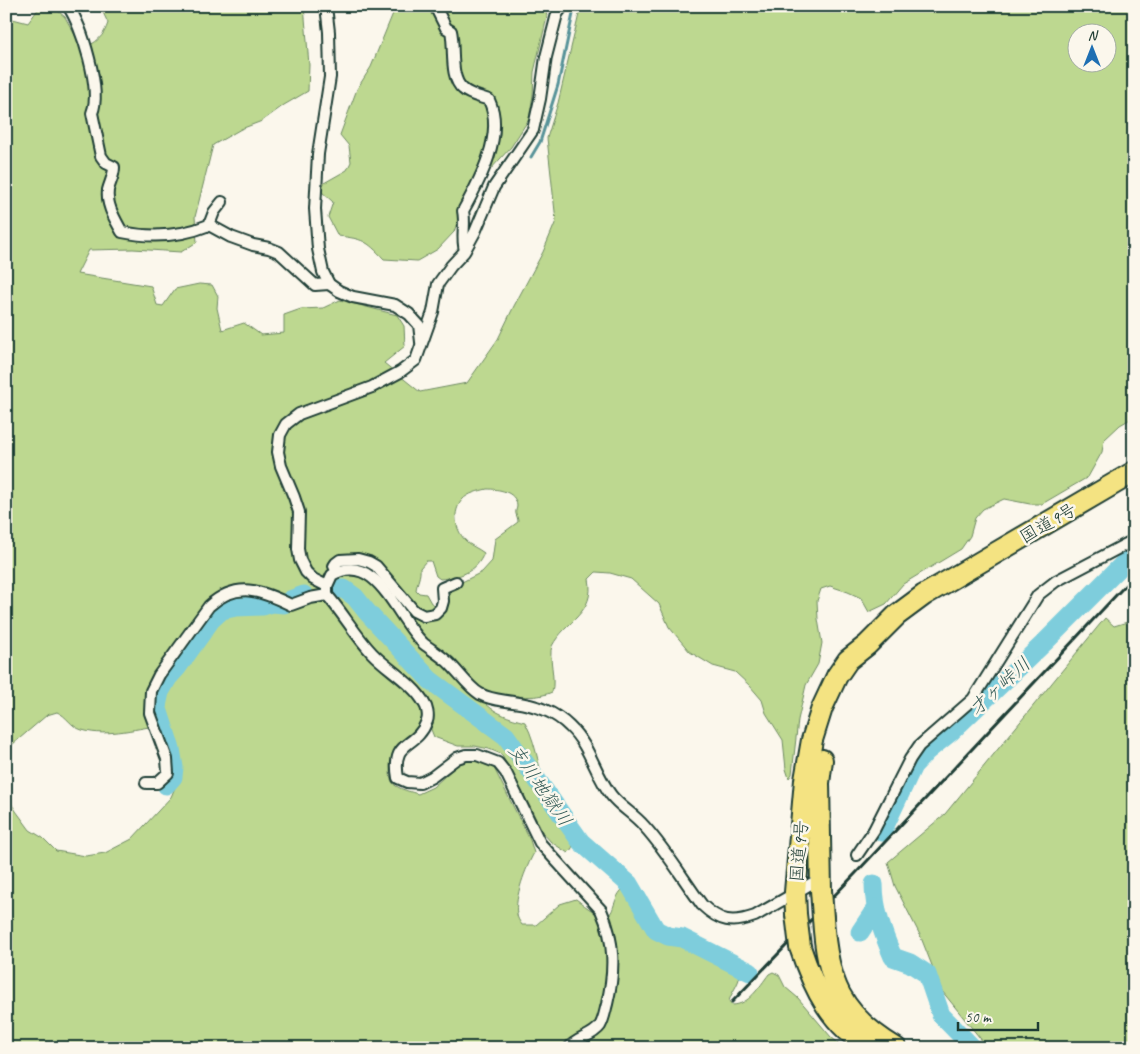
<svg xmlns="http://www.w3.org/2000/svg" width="1140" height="1054" font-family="Caveat,'Klee One',sans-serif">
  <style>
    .green { fill: #bdd890; stroke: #6e8a62; fill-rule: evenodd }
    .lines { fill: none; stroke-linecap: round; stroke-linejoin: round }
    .stream { stroke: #589399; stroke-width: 3 }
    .river { stroke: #7ecddc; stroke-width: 19 }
    .street-casing { stroke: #1f3d34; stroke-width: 14 }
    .highway-casing { stroke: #1f3d34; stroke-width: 24 }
    .street { stroke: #fbf7ec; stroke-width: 10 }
    .highway { stroke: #f4e382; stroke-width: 20 }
    .rail { stroke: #1f3d34; stroke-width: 3 }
    .highway-bridge-casing { stroke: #1f3d34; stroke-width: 24; stroke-linecap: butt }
    .highway-bridge { stroke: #f4e382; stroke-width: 20 }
    .labels { text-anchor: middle; stroke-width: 5; stroke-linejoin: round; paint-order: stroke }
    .street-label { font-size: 18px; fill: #1f3d34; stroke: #fbf7ec }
    .water-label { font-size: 19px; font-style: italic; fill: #325a56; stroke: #fbf7ec }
  </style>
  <rect width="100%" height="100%" fill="#fbf7ec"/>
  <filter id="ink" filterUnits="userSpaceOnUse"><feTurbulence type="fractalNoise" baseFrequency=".02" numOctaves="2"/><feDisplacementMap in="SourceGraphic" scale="10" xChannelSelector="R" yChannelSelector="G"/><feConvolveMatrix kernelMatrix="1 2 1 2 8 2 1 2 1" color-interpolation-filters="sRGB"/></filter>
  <g filter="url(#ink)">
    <g class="green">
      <path d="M52,6L65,17L82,48C96,44 104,36 108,23L100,6H304L309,65L308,91L284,105L262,121L241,129L213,145L195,217L197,242L181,252L133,249L89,250L77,274L151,286L157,305L163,306L175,289L199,284L212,285L218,296L217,308L222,330L244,323L261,335L284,333V315L301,309L323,308L340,300L397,315L404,326L405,346L384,363L420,392L467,383L498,339L514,306L543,252L556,221L547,138L558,103L580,10L583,6H1134V417L1120,425L1104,440L1102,452L1088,477L1042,504H1030L1004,499L983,509L975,518L970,536L961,549L903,584L886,604L869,612L861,598L848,592L830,586L821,589L817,601L818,619L822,643L818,664L806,685L798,720L792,774L789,778L786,769L783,740L766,713L762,700L750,686L735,672L713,666L690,652L669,627L659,604L631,579L610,573L596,572L589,579C596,613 565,621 552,646C548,656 556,678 552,692C528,703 506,689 483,701C494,713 509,718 525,722C539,748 539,780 553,807C560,820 584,839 568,853L551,842L543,833L522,791L501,754L489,749L475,746H458L434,737L430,727C410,732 390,746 390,768C390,775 390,782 396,786C402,790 412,792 418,794L433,787L456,766L468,760L482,761L494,768L530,840L534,853C526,867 514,898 517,914C517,918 520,922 522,925H536L560,904L576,899C625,938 604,899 627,886L631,890L657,936L682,942L739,969C743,980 732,990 729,1001L732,1005C749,1005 759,987 769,974L773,972L779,975L785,987L798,998L831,1037L844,1048H6V795L16,811L30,830L43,838L56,851L86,856L105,853L132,839L171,797L179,778L181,767L170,729L165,725C139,727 109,738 82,730C71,727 67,716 57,712L47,715L6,750V15L9,18L28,23L39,8ZM1078,32H1108V62H1078ZM487,489C498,489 516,491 517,506C517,509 515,511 516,514C517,517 518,519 518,522L495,539L492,561L482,572L446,590L439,604L435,605L431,603L426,594L419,593L416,590C417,582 421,576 420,568L426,561H431L436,576L440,579C459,577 476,573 484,553C478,548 470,546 465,540C455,529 452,512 462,500C468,493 479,491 487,489Z"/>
      <path d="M396,6H545L547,17L534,72L533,95L529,119L511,147L489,171L477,188L463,204L454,232L438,249L417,261L384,259C366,240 363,239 338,236L328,217L333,202L321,191L324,183L347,170L351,162L349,146L340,135L357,89L371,67Z"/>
      <path d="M1105,618L1114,626L1134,620V1048H988L942,991L920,935L895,886L888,862L945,814Z"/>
    </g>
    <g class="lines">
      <path class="stream" d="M531,157L540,142L558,85L574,9L576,6"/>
      <g class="river">
        <path d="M335,589H344L355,597L367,612L430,680L506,736L581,842L629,884L656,930L668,936L682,938L750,972"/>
        <path d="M290,600L304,595"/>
        <path d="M166,785L173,777L174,767L171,749L157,706L160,692L168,678L177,668L211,620L222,610L236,607L263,606L272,603L284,604"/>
        <path d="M882,832L913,766L927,751L952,731L1044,643L1134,553"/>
        <path d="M874,884C874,910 883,934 893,957L910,963L927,974L941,1015L973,1048"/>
        <path d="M860,932L876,908"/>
      </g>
      <defs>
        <g id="street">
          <path d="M68,6C82,26 102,90 92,113L101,156L106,163L114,167C114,176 110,182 108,190C106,205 115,219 122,232C151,238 182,236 209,225L214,212L222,202"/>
          <path d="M326,6L329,32L330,77L318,154L315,209L318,249L323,272L329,284L339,291L353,297L395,305L409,314L419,325L421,342"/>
          <path d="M435,6L446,28L451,31C455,47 449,78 463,89C469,95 481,97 489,100C505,134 480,180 463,211C466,224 461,238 465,250"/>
          <path d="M209,225L231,237L253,245L269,248L279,252L315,285L329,284"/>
          <path d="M337,572L334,566L336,563L340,560L358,559L369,562L376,566L414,611L424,616L435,614L441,608L443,601L442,588L456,582"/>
          <path d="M327,586L313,579L306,572L300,560L298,549L299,512L294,497L281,466L278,452L280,435L286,424L299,414L372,387L400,372L416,360L433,312L438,284L451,266L464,252L475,232L494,187L533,130L540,99L546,57L557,14L563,6"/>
          <path d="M146,783H157L168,773L167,759L150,713L151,691L159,675L209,606C237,581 260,590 291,605L310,598L327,595"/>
          <path d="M857,855L874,830L910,759L919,746L973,699L1038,595L1056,581L1134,540"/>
          <path d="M569,1048C576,1038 592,1037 600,1026C604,1019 605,1011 607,1004C615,971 615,941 601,910L540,843L506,773L498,763L477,755H466L457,758L432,777L420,783L407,782L398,778C391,738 416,750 427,721C429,716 427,707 424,703C415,685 386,668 372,653C355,635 343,613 327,595V586L332,575C377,549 397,620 424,644C432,650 441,656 448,662C458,671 469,688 480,694C491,700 502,700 513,702C536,705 554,711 570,727C590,746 595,774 611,795C620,807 634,814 644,826C666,850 683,879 702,905C720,922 732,924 755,916L821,878"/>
        </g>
        <g id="highway">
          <path d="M821,890L819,783L822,760"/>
          <path d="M796,914L795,892L805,780L812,740L822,708L837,676L848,660L867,645L897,615L924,595L1134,472"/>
          <path d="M823,918C827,981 840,1015 896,1048"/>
          <path d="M800,947C813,987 832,1028 873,1048"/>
        </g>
      </defs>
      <use href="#street" class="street-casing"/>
      <use href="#highway" class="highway-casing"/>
      <use href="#street" class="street"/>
      <use href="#highway" class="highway"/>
      <path class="rail" d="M732,1002L855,874L1134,576"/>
      <defs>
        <g id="highway-bridge">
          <path d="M821,890L823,918"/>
          <path d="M796,914L800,947"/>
        </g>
      </defs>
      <use href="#highway-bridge" class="highway-bridge-casing"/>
      <use href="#highway-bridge" class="highway-bridge"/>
    </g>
  </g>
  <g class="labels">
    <g class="street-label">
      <text transform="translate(1048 523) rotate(-30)" y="6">国道9号</text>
      <text transform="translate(799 851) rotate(-85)" y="6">国道9号</text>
    </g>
    <g class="water-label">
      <text transform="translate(999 686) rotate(-43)" y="7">才ヶ峠川</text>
      <text transform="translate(541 785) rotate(55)" y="7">支川地獄川</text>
    </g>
  </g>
  <rect width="1140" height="1054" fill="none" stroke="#fbf7ec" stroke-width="25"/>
  <rect x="12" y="12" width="1115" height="1029" fill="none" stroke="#1f3d34" stroke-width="2" filter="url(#ink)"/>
  <g transform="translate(1092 48)"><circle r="24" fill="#fbf7ec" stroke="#a3ada2"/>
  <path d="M0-4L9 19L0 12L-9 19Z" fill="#1f6fb2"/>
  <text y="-8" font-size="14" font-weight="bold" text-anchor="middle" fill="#1f3d34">N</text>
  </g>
  <path d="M958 1022v8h80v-8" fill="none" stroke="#1f3d34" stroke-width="2.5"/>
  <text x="965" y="1022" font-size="15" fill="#1f3d34" stroke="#fbf7ec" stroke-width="4" paint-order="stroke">50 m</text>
</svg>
